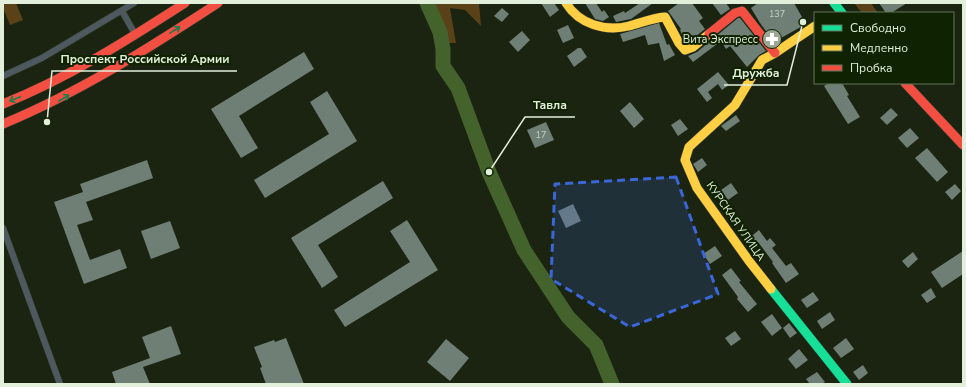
<svg xmlns="http://www.w3.org/2000/svg" width="966" height="387" font-family="'Nunito Sans',sans-serif">
  <style>
    .green { fill: #5b4118 }
    .lines { fill: none; stroke-linecap: round; stroke-linejoin: round }
    .river { stroke: #43622c; stroke-width: 15 }
    .building { fill: #6f7f76 }
    .street-casing { stroke: #363f2f; stroke-width: 7 }
    .fast-casing { stroke: #363f2f; stroke-width: 10 }
    .slow-casing { stroke: #363f2f; stroke-width: 10 }
    .jam-casing { stroke: #363f2f; stroke-width: 10 }
    .street { stroke: #4e595f; stroke-width: 6 }
    .fast { stroke: #16e098; stroke-width: 9 }
    .slow { stroke: #ffcf43; stroke-width: 9 }
    .jam { stroke: #f24e42; stroke-width: 9 }
    .oneway { stroke: #12814c }
    .marked { fill: #3b66d8; fill-opacity: 0.2; stroke: #3b66d8; stroke-width: 3; stroke-dasharray: 8 5; stroke-linejoin: round }
    .labels { text-anchor: middle; stroke-width: 4; stroke-linejoin: round; paint-order: stroke }
    .number-label { font-size: 9px; fill: #c5d3c1 }
    .poi-label { font-size: 11px; fill: #e2efda; stroke: #0f2201; text-anchor: end }
    .street-label { font-size: 11px; fill: #e2efda; stroke: #0f2201 }
    .leader { fill: none; stroke: #e2efda; stroke-width: 1.5 }
    .callout-dot { fill: #e2efda; stroke: #0f2201; stroke-width: 1.5 }
    .callout-label { font-size: 12px; text-anchor: middle; font-weight: bold; fill: #e2efda; stroke: #0f2201; stroke-width: 4; stroke-linejoin: round; paint-order: stroke }
  </style>
  <rect width="100%" height="100%" fill="#1a2411"/>
  <g class="green">
    <path d="M3,3H16L23,20L10,25L3,8Z"/>
    <path d="M432,3H479L481,26L465,10L450,8L456,43H449Z"/>
    <path d="M854,3H871L878,13H862Z"/>
  </g>
  <g class="lines">
    <path class="river" d="M427,3L440,32L443,49V66L458,88L489,172L524,250L568,317L596,345L612,384"/>
  </g>
  <g class="building">
    <path d="M541,3H554L559,10L550,17Z"/>
    <path d="M585,3H596L602,12L604,10L609,17L603,21L595,19Z"/>
    <path d="M640,3H653L631,19L616,22L613,16L624,11L625,13Z"/>
    <path d="M679,3H692L703,18L699,21L705,29L690,41L688,39L685,41L680,30L681,29L668,11Z"/>
    <path d="M712,3H726L730,9L721,15Z"/>
    <path d="M758,3H794L806,24L774,42L760,23L751,8Z"/>
    <path d="M879,3H907L891,13H886Z"/>
    <path d="M502,8L509,14L502,22L494,16Z"/>
    <path d="M738,18H740L766,51L759,55L747,67L730,46L726,49L721,41L693,62L688,56L697,52Z"/>
    <path d="M659,23L667,45L669,44L675,55L664,61L659,43L648,45L645,35L623,42L620,34Z"/>
    <path d="M568,25L574,38L563,43L557,30Z"/>
    <path d="M522,31L530,40L518,52L509,42Z"/>
    <path d="M578,48H581L587,57L574,67L567,56Z"/>
    <path d="M304,52L314,69L239,116L258,148L241,158L211,109Z"/>
    <path d="M718,72L729,85L722,90L718,84L708,92L712,98L707,102L697,89Z"/>
    <path d="M829,83H842L849,95L847,96L860,117L848,124L824,86Z"/>
    <path d="M327,91L357,141L265,198L254,180L329,134L310,102Z"/>
    <path d="M630,102L644,119L634,128L620,111Z"/>
    <path d="M891,108L898,115L887,125L880,118Z"/>
    <path d="M736,115L740,121L726,131L721,126Z"/>
    <path d="M680,119L688,129L678,136L671,125Z"/>
    <path d="M546,122L554,140L535,148L527,130Z"/>
    <path d="M910,128L919,138L907,148L898,138Z"/>
    <path d="M927,148L948,172L937,182L915,158Z"/>
    <path d="M702,158L707,165L698,172L693,164Z"/>
    <path d="M147,160L153,178L86,202L93,220L77,225L90,260L120,249L127,268L84,284L54,202L83,192L80,184Z"/>
    <path d="M383,181L393,198L318,245L338,277L322,288L291,238Z"/>
    <path d="M731,183L738,193L728,200L721,190Z"/>
    <path d="M955,184L961,191L952,200L945,192Z"/>
    <path d="M573,204L581,221L566,228L558,211Z"/>
    <path d="M407,220L438,270L345,327L334,310L410,262L390,231Z"/>
    <path d="M170,221L180,248L151,259L141,231Z"/>
    <path d="M759,230L767,241L770,238L776,245L772,248L786,266L791,263L799,274L786,283L772,263L773,262L758,242L753,245L748,239Z"/>
    <path d="M715,246L722,256L710,264L703,254Z"/>
    <path d="M963,251V274L942,288L931,272Z"/>
    <path d="M913,252L918,259L908,268L902,261Z"/>
    <path d="M731,268L741,281L739,282L757,304L748,312L737,299L738,297L722,275Z"/>
    <path d="M931,288L936,297L927,303L921,295Z"/>
    <path d="M813,292L819,300L807,308L801,300Z"/>
    <path d="M830,312L835,320L822,329L817,321Z"/>
    <path d="M772,314L782,328L772,336L761,322Z"/>
    <path d="M789,323L797,333L790,338L783,328Z"/>
    <path d="M171,326L181,354L143,367L150,384H116L112,372L150,358L142,337Z"/>
    <path d="M735,331L741,339L731,346L725,338Z"/>
    <path d="M286,338L304,384H266L260,368L262,367L254,347L274,340L275,342Z"/>
    <path d="M846,338L854,349L841,358L833,348Z"/>
    <path d="M446,339L469,358L450,381L427,362Z"/>
    <path d="M799,349L808,360L796,369L788,359Z"/>
    <path d="M863,365L868,373L859,380L853,372Z"/>
    <path d="M817,372L825,382L821,384H810L806,379Z"/>
  </g>
  <g class="lines">
    <defs>
      <g id="street">
        <path d="M122,11L135,34"/>
        <path d="M3,76L42,58L134,3"/>
        <path d="M3,228L60,384"/>
      </g>
      <g id="fast">
        <path d="M834,3L842,13"/>
        <path d="M771,289L847,384"/>
      </g>
      <g id="slow">
        <path d="M566,3C579,24 605,32 629,26C641,23 652,18 665,17L679,43L685,50L693,47L709,34"/>
        <path d="M771,289L749,261L697,188L685,160L689,147L735,105L762,60L775,53L815,26"/>
      </g>
      <g id="jam">
        <path d="M709,34L735,13L742,11L775,53"/>
        <path d="M905,83L963,145"/>
        <path d="M3,104C68,78 126,41 185,3"/>
        <path d="M3,124C80,92 149,48 218,3"/>
      </g>
    </defs>
    <use href="#street" class="street-casing"/>
    <use href="#fast" class="fast-casing"/>
    <use href="#slow" class="slow-casing"/>
    <use href="#jam" class="jam-casing"/>
    <use href="#street" class="street"/>
    <use href="#fast" class="fast"/>
    <use href="#slow" class="slow"/>
    <use href="#jam" class="jam"/>
  </g>
  <defs><path id="oneway-shaft" d="M-6 0H5M1.5-3L5.5 0L1.5 3" fill="none" stroke-width="1.6" stroke-linecap="round" stroke-linejoin="round"/></defs>
  <g class="oneway">
    <use href="#oneway-shaft" transform="translate(175 30) rotate(-32)"/>
    <use href="#oneway-shaft" transform="translate(64 98) rotate(-30)"/>
    <use href="#oneway-shaft" transform="translate(15 99) rotate(158)"/>
  </g>
  <path class="marked" d="M676,177L718,294L630,327L551,279L555,184Z"/>
  <defs>
    <symbol id="pharmacy-disc" viewBox="-11 -11 22 22"><circle r="9.5" fill="#9ca894" stroke="#0f2201"/><path d="M-2-6h4v4h4v4h-4v4h-4v-4h-4v-4h4Z" fill="#fff"/></symbol>
  </defs>
  <g fill-rule="evenodd">
    <use href="#pharmacy-disc" x="761" y="28" width="22" height="22"/>
  </g>
  <g class="labels">
    <g class="number-label">
      <text x="777" y="17">137</text>
      <text x="541" y="138">17</text>
    </g>
    <g class="poi-label">
      <text x="758" y="43">Вита Экспресс</text>
    </g>
    <g class="street-label">
      <text transform="translate(736 221) rotate(55)" y="4">КУРСКАЯ УЛИЦА</text>
    </g>
  </g>
  <path class="leader" d="M47 122L52 71H237M803 22L787 85H724M489 172L525 117H575"/>
  <g class="callout-dot">
    <circle cx="47" cy="122" r="4"/>
    <circle cx="803" cy="22" r="4"/>
    <circle cx="489" cy="172" r="4"/>
  </g>
  <g class="callout-label">
    <text x="145" y="63">Проспект Российской Армии</text>
    <text x="756" y="77">Дружба</text>
    <text x="550" y="109">Тавла</text>
  </g>
  <rect width="966" height="387" fill="none" stroke="#e2efda" stroke-width="8"/>
  <rect x="814" y="12" width="140" height="72" fill="#0f2201" stroke="#637458"/>
  <rect x="822" y="25" width="20" height="6" fill="#16e098" stroke="#637458"/>
  <text x="850" y="32" font-size="12" fill="#e2efda">Свободно</text>
  <rect x="822" y="45" width="20" height="6" fill="#ffcf43" stroke="#637458"/>
  <text x="850" y="52" font-size="12" fill="#e2efda">Медленно</text>
  <rect x="822" y="65" width="20" height="6" fill="#f24e42" stroke="#637458"/>
  <text x="850" y="72" font-size="12" fill="#e2efda">Пробка</text>
</svg>
